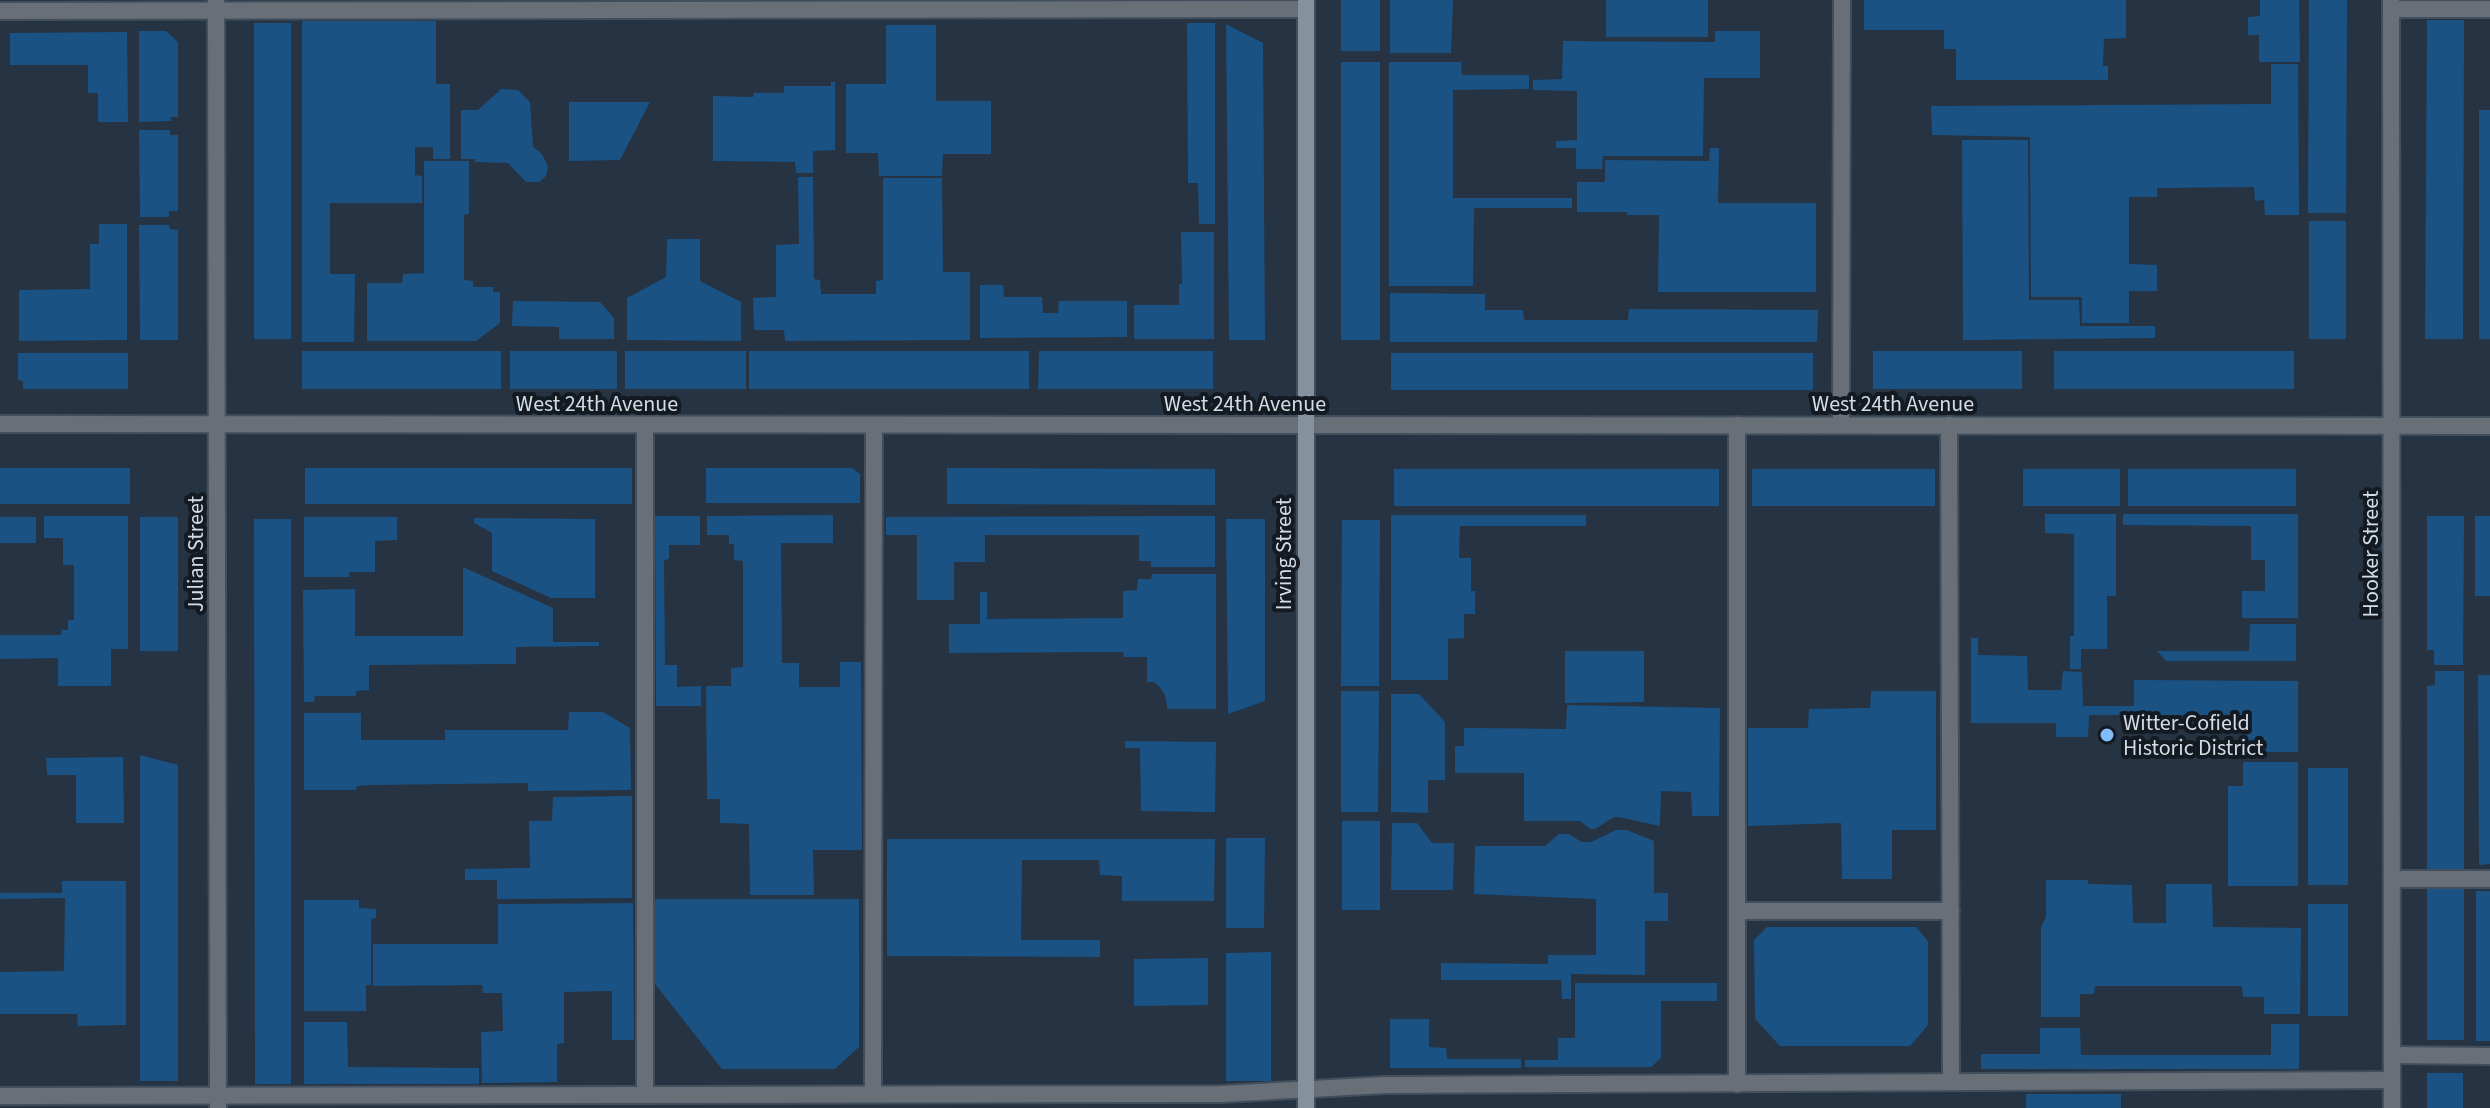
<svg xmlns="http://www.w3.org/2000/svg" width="2490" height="1108" font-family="'Source Sans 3',sans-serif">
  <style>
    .green { fill: #1b5284 }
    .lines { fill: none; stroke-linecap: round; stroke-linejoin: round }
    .lane-casing { stroke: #414e5d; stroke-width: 20 }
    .street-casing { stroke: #414e5d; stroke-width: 20 }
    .secondary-casing { stroke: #414e5d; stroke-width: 20 }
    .lane { stroke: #686f77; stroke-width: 16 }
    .street { stroke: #686f77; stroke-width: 16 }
    .secondary { stroke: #86919e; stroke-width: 16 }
    .poi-dot { fill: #81bdfa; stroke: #141a21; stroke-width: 3 }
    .labels { text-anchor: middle; stroke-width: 8; stroke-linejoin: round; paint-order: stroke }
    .street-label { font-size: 22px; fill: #d3dce6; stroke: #141a21 }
    .poi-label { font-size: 22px; fill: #d3dce6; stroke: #141a21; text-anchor: start }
  </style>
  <rect width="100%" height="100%" fill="#253343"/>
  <g class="green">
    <rect x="1341" y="0" width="39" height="51"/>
    <path d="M1390,0H1453L1451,53H1390Z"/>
    <rect x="1606" y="0" width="102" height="37"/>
    <path d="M1864,0H2126V38L2104,39L2103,66H2108V80H1956V49H1944V30H1864Z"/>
    <path d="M2260,0H2299L2300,62H2259V35H2248V17L2260,16Z"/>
    <path d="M2309,0H2347L2346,213H2308Z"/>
    <path d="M2427,20H2464L2463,339H2425Z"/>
    <path d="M302,21H436V84H450V159H433V147H415V175L422,176V203H330V274H355L354,342H302Z"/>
    <rect x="254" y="23" width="37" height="316"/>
    <path d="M1187,23H1215V224H1199L1198,183H1188Z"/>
    <path d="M1226,24L1263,43L1265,340H1229Z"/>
    <path d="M886,25H936V101H991V154H943L942,176H879L878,153H846V84H886Z"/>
    <path d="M139,31H166L178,42V117H171V121L139,122Z"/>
    <path d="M1715,31H1760V78H1704L1703,156H1603L1602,169H1576V148H1556V141L1577,140V91L1533,90V80L1562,79L1563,41L1715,42Z"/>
    <path d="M127,32L128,122H98V93H88V65H10V33Z"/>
    <rect x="1341" y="62" width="39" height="278"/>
    <path d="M1389,62H1461L1462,75H1529V89L1453,90V198H1572V208H1474L1473,286H1389Z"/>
    <path d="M2271,64H2298L2299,215H2265L2264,200L2255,201L2254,187L2157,188V197H2129V264L2157,265V291H2129V323H2082V297H2031L2030,137L1932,135L1931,106L2271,104Z"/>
    <path d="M831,82H835V150L813,151V173H796L795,162L713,161V96L753,97L754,93H784V86H831Z"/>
    <path d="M501,89L518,90L530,102L533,147L542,154L548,166L546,176L539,182H526L508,163L475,162V159H461V110H478Z"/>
    <path d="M569,102H650L620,160L569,161Z"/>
    <rect x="2479" y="110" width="11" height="229"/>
    <path d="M139,130H170V135H178V211H169V217H140Z"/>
    <path d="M1962,140H2028L2029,300H2079L2080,326H2155V338L1963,340Z"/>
    <path d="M1710,148H1719L1718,203H1816V292H1658L1659,215H1627V212H1577V182H1605V160L1709,161Z"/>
    <path d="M424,161H469V214L464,215V280L473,281V287H493V292H500V323L476,341H367V283H402L403,274L424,273Z"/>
    <path d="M798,177H813L814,279L820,280L821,294H876V281L883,280V178H942L943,272H970V340L785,341L784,330H754L753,298L776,297V245L799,244Z"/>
    <rect x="2309" y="221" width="37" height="118"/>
    <path d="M99,224H127V340L19,341V290L90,289V244H99Z"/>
    <path d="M139,225H169L170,229L178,230V340H140Z"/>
    <path d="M1181,232H1214V339H1134V305H1179V284H1182Z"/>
    <path d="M667,239H700V281L741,302V341L627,340V298L666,277Z"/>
    <path d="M980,285H1003L1004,297H1042L1043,313H1058L1059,301H1127V337L980,338Z"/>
    <path d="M1390,293L1485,294V310H1523L1524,320H1628L1629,309L1818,310L1817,342H1390Z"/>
    <path d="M513,301L600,302L614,318V339H559V327L512,326Z"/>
    <rect x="302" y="351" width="199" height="38"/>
    <rect x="510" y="351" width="107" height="38"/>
    <rect x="625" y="351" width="121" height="38"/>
    <rect x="749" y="351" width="280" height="38"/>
    <path d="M1039,351H1213V389H1038Z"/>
    <rect x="1873" y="351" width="149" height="38"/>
    <rect x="2054" y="351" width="240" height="38"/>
    <path d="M18,353H128V389H23V381L18,380Z"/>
    <rect x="1391" y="353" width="422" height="37"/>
    <rect x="0" y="468" width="130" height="36"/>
    <rect x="305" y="468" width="327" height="36"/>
    <path d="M706,468H852L860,474V503H706Z"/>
    <path d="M947,468L1215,469V505L947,504Z"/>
    <rect x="1394" y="469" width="325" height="37"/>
    <rect x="1752" y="469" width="183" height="37"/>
    <rect x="2023" y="469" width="97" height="37"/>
    <rect x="2128" y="469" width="168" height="37"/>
    <path d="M2045,514H2116V596H2107V649H2081V669H2070V636H2074V534L2045,533Z"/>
    <path d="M2123,514H2298V618H2242V591H2265V560H2251V526L2123,525Z"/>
    <path d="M833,515V543H781L782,663H799V687H840V662H861L862,850H813L814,895H750L749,824L720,823V799H707L706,686H731V668L743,667V561L734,560V544H729V535H707V516Z"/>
    <path d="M1391,515H1586V526H1460L1459,558H1471V591H1475V614H1464V638L1448,639V680H1391Z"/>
    <path d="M44,516H128V649H111V686H58V658L0,659V635H61L62,630H68V620H74V565H63V538H44Z"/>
    <path d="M655,516H700V545H669V559L664,560L665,665H677V687L701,686V706H656Z"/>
    <path d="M1215,516V567H1151V561H1139V535H985V562H954V600H917V535H886V517Z"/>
    <path d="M2427,516H2464L2463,665H2434V650H2427Z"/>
    <rect x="2475" y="516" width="15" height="80"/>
    <rect x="0" y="517" width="36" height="26"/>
    <rect x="140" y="517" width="38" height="134"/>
    <path d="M304,517H397V540L375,541V572H350L349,577H304Z"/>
    <path d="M474,518L595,519V598H551L492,571V533L474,523Z"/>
    <path d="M254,519H291V1084H255Z"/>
    <path d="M1226,519H1265V701L1228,714Z"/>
    <path d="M1342,520H1380L1379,686H1341Z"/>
    <path d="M463,567L553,608V642H599V646L516,647V664L369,665V690L356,691V696H315L314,702H304L303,590L355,589V636H463Z"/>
    <path d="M1152,574H1216V709H1167C1167,697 1164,690 1154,682H1147V657H1124L1123,652L949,653V624H980V592H987V619L1123,618V591L1137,590L1138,579H1151Z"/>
    <path d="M2250,624H2296V661H2166L2157,651H2249Z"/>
    <path d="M1971,638H1978V655L2027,656L2028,690H2061L2063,671L2082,672L2083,706H2134V680L2298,681V752H2248L2247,715H2089L2088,737H2056V723H1971Z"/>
    <path d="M1565,651H1644V702L1565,703Z"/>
    <path d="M2435,671H2464V1040H2427V686L2435,685Z"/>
    <path d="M2478,675H2490V864L2479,865Z"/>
    <path d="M1341,691H1379L1378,812H1341Z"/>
    <path d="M1871,691H1936V830H1892V879H1842L1841,823L1748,826V728H1808L1809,709L1870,708Z"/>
    <path d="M1391,694H1419L1445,722V780H1428V813L1391,812Z"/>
    <path d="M1567,705L1720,708L1719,816H1692L1691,792L1661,791L1660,826L1619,817H1614L1595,829H1590L1580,821H1524V773H1455V746H1464V728L1566,729Z"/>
    <path d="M569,712H603L630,728L631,790L528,791V783L372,785L357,786L356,790H304V713H361V740H445V730H568Z"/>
    <path d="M1125,741L1216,742L1215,812L1141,811L1140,748H1125Z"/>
    <path d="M140,755L178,765V1081H140Z"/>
    <path d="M123,757L124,823H76V775H47L46,758Z"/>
    <path d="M2243,762H2298V886H2228V786H2243Z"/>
    <rect x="2308" y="768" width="40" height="117"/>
    <path d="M632,796V898L497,899V880H465V869L530,868L529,821H552L553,797Z"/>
    <rect x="1342" y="821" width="38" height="89"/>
    <path d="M1392,823H1417L1432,843H1454L1453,890H1391Z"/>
    <path d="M1616,830H1627L1654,841V893H1668V921H1645V975L1571,974V999H1562L1561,980H1441V963L1548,964V955H1596V899L1474,894L1475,846H1545L1559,834H1568L1582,842H1591Z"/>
    <path d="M1226,838H1265L1264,928H1226Z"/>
    <path d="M887,839H1215L1214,901H1122V876L1100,875L1099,860H1022L1021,940H1100V957L887,956Z"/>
    <path d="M2046,880H2088V884L2132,885L2133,923H2166V884H2212L2213,927L2301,928L2300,1014H2264V997H2243L2242,986H2095L2094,994H2080V1017H2041V927L2046,917Z"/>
    <path d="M62,881H126V1025L78,1026L77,1014H0V972L64,971L65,898L0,899V893H62Z"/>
    <rect x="2476" y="891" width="14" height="150"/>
    <path d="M655,899H859V1047L835,1069H722L655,984Z"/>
    <path d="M304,900H359V908L376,909V918L371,919V985H366V1011H304Z"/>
    <path d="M633,903L634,1040H612V991L564,992V1043L557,1044V1082L482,1083L481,1032L503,1031L502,993H483L482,985L373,986V944H498V904Z"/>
    <rect x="2308" y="904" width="40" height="112"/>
    <path d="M1767,927H1916L1928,941V1025L1910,1046H1780L1755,1019L1754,940Z"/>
    <path d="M1271,952V1081H1226V953Z"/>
    <path d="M1208,958V1005L1134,1006V959Z"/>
    <path d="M1575,983H1717V1001H1661V1058L1651,1067H1525V1060H1558V1038H1575Z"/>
    <path d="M1390,1019H1429V1047L1446,1048L1447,1059H1521V1068H1390Z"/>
    <path d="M304,1022H347L348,1067L479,1068V1084H304Z"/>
    <path d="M2271,1024H2299V1069H1981V1054H2040V1028H2080L2081,1055H2271Z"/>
    <rect x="2427" y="1073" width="36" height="35"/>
    <rect x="2026" y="1094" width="95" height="14"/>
  </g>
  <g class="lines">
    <defs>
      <g id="lane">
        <path d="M2391,9H2490"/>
        <path d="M0,11L1306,9"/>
        <path d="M645,425V1095"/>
        <path d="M1737,425V1084"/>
        <path d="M1841,425L1842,0"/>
        <path d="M1949,425L1951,1082"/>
        <path d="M2392,879H2490"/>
        <path d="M1737,911H1951"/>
        <path d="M2392,1055L2490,1056"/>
        <path d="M873,1094L874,425"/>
        <path d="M0,1096L1222,1094L1385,1085L2392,1080"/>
      </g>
      <g id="street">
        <path d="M216,0L218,1108"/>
        <path d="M2391,0L2392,1108"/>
        <path d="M0,424L2490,426"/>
      </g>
      <path id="secondary" d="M1306,0V1108"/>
    </defs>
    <use href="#lane" class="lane-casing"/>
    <use href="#street" class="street-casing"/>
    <use href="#secondary" class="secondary-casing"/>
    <use href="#lane" class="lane"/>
    <use href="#street" class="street"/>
    <use href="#secondary" class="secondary"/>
  </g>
  <circle class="poi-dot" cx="2107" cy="735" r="8"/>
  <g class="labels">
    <g class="street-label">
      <text x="597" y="411">West 24th Avenue</text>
      <text x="1245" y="411">West 24th Avenue</text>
      <text x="1893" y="411">West 24th Avenue</text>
      <text transform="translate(195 554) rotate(-90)" y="8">Julian Street</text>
      <text transform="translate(1283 554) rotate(-90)" y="8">Irving Street</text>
      <text transform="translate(2370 554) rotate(-90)" y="8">Hooker Street</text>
    </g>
    <g class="poi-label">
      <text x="2123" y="730">Witter-Cofield<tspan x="2123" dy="25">Historic District</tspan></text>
    </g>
  </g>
</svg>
